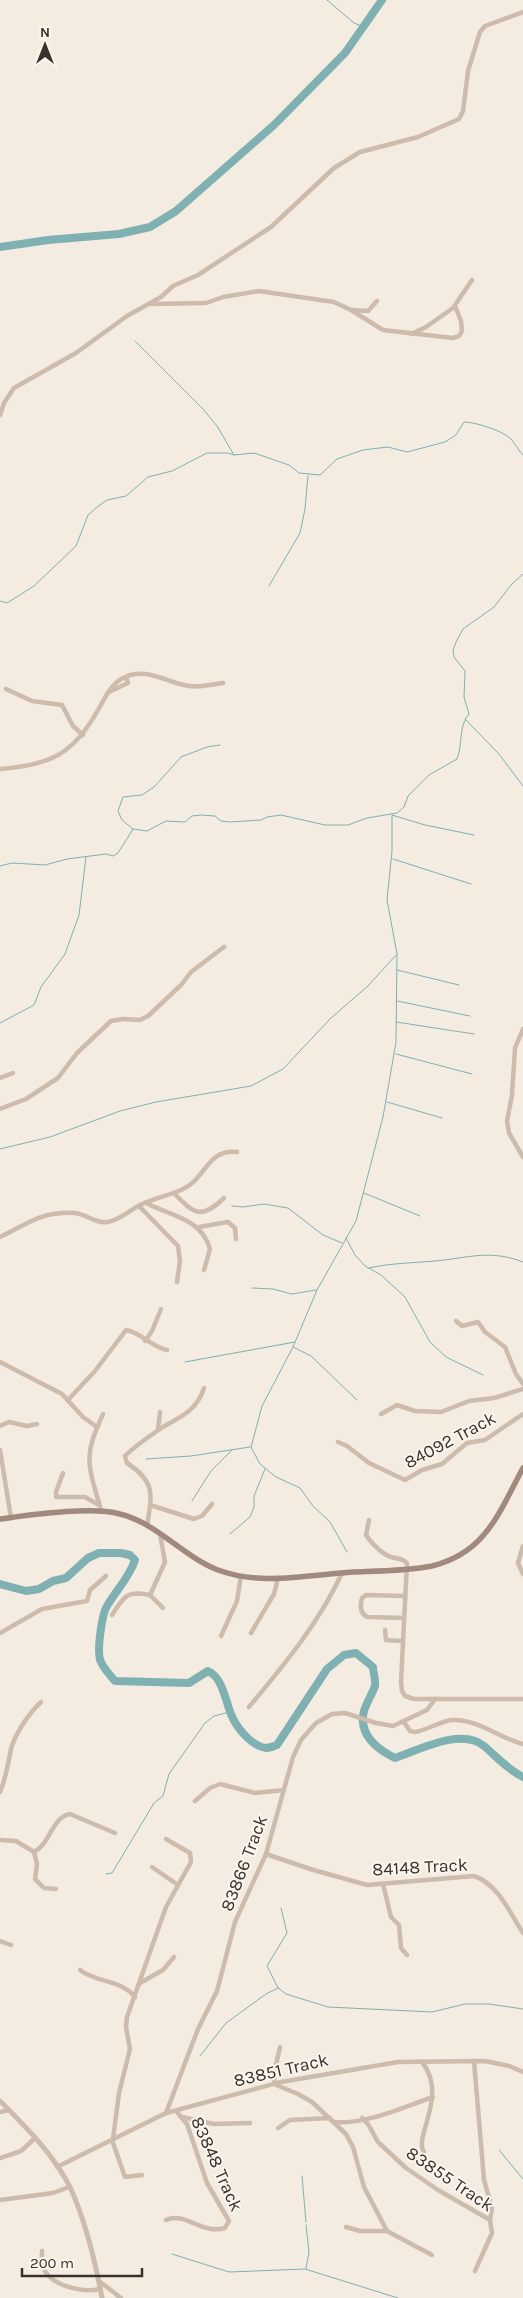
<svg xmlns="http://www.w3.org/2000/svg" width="523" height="2298" font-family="Karla,sans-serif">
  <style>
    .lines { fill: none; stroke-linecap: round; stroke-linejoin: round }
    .stream { stroke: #7fb0b2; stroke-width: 1 }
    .river { stroke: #7fb0b2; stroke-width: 8 }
    .minor { stroke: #cdbbac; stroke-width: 4.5 }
    .tertiary { stroke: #cdbbac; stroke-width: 5 }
    .secondary { stroke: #a18a7d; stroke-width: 5.5 }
    .labels { text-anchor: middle; stroke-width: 4; stroke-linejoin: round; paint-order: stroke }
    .street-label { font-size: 18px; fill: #3b302b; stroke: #fbf5ee }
  </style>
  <rect width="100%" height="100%" fill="#f4ebe1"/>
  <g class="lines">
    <g class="stream">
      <path d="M327,0L354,23L364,27"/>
      <path d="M135,341L203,409L217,426L234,455"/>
      <path d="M269,586L300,533L305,509L308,476"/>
      <path d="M0,601L7,603L34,586L76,546L88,515L97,507L107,500L126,496L148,477L172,471L207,453H228L234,455L254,453L289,465L299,473L320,475L337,459L363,450L388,447L407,452L445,442L456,435L464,422C476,422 502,431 510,438C515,443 518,450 523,455"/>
      <path d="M465,719L499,754L523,786"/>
      <path d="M133,829L122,820L118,811L123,797L142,795L154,787L181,757L207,747L220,745"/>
      <path d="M393,859L471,884"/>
      <path d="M0,866L12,863L45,865L67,859L106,854L113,856L118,853L133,829L147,831L166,821L185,822L192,816L201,815L215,816L221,821L230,822L261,820L267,817L281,815L325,825H348L367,818L397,813L404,807L408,796L429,775L457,759C463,744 458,727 469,714L464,697L465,671L454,657L453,650L456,642L463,629L494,607L511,585L523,574"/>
      <path d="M397,970L459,985"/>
      <path d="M397,1001L470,1016"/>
      <path d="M396,1022L474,1034"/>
      <path d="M0,1023L34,1005L41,987L65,954L79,915L86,857"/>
      <path d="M396,1054L472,1074"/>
      <path d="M387,1102L442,1118"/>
      <path d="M0,1149L50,1137L120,1111L156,1102L251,1086L283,1069L331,1018L368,986L396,955"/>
      <path d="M364,1193L420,1216"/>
      <path d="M232,1206L243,1207L264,1204L288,1208L323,1235L342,1243"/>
      <path d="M346,1238L355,1255L365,1266L381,1275L405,1297L430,1342L446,1357L483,1375"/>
      <path d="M369,1268C391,1263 413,1263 435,1261C468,1258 490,1249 523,1262"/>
      <path d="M252,1288L273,1289L292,1294L316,1290"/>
      <path d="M293,1347L311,1356L357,1400"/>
      <path d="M185,1362L295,1342"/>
      <path d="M146,1459L191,1456L250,1447"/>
      <path d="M192,1501L211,1471L232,1450"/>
      <path d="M230,1534L250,1517L254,1507V1496L265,1469"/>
      <path d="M347,1552L330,1522L313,1506L300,1488L276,1477L260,1464L251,1447L262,1406L293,1347L317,1290L356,1221L383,1117L396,1042L397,954L387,900L392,851V815L425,825L474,835"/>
      <path d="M106,1874L112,1873L154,1803L163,1796L169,1774L205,1723L214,1716L230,1712"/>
      <path d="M281,1908L287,1933L267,1966L278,1988L286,1994L328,2007L432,2012L465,2004H489L523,2009"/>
      <path d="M200,2056L226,2023L266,1994L278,1988"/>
      <path d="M499,2150L523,2179"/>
      <path d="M302,2176L306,2222"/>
      <path d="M306,2225L309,2252L306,2269"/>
      <path d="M172,2254L229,2272L305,2269L398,2298"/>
    </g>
    <g class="river">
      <path d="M0,247L48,240L119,234L150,227L176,211L274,125L345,53L382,0"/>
      <path d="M0,1584L26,1591L39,1589L53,1581L66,1578L88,1558L99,1553H121L130,1555L135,1560C129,1578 117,1589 107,1606C102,1614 96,1653 101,1662C104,1669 110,1675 115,1681L189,1683L208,1671C223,1678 225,1700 231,1714C236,1727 251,1746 266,1748C269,1748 274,1746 277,1745L327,1669L344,1655L356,1653L373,1667C373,1672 376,1680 375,1686C372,1694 367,1702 364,1711C358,1734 377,1749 395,1758C419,1750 461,1727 484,1746C497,1757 507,1769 523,1777"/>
    </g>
    <g class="minor">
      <path d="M151,304L206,303L223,297L259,291L334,302L351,310L383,330L453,338L459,336L462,331L461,321L455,306"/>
      <path d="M352,310L368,311L377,301"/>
      <path d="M411,334L426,327L453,308L472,280"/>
      <path d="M0,415L4,403L14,388L76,353L127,316L161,297L173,286L198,275L271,227L334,168L360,152L418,137L459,119L463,111L468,71L480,32L485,26L523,12"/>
      <path d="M6,689L32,701L62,705L73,726L83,735"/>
      <path d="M109,692L128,683L126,677"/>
      <path d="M0,769C50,765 73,755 98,710C105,698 111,684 123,678C146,666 167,683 189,686C200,688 213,684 223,683"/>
      <path d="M523,1029L515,1048L512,1095L507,1121L509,1133L523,1157"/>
      <path d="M0,1078L13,1073"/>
      <path d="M0,1109L26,1099L58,1078L77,1053L111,1021L123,1019L140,1020L148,1016L181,985L191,972L224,947"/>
      <path d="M174,1193C194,1214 201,1220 224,1198"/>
      <path d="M146,1203C171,1216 201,1218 210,1249L204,1270"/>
      <path d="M139,1206L178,1246L180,1261L177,1282"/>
      <path d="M199,1227L228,1222L235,1228L236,1239"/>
      <path d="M0,1237C28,1224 41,1211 75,1213C86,1214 96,1224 108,1222C119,1220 129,1211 138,1206C152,1199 167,1196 181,1190C207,1179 206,1149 237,1152"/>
      <path d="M456,1321L462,1326L478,1322L485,1332L505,1347L516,1374L523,1384"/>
      <path d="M145,1341L152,1331L161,1309"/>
      <path d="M0,1362L62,1394L83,1417L97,1427"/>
      <path d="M68,1400L95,1371L126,1330C140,1332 152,1347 167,1350"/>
      <path d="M381,1414L397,1405L415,1411L441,1412L469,1401L494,1398L523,1389"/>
      <path d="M0,1426L9,1422L27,1426L37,1424"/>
      <path d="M158,1430L160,1412"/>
      <path d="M338,1442L347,1446L369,1463L405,1480L422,1470L442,1464L467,1443L485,1440L523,1414"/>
      <path d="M0,1450L11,1518"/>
      <path d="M63,1473L56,1492V1497H85L99,1505"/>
      <path d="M150,1505L194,1519L202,1516L212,1504"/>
      <path d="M101,1511C97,1492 87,1471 90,1452C91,1439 98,1426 103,1414"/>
      <path d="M369,1520L366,1535C371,1543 382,1554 391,1557C398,1559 402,1558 407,1563L401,1682L402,1691L405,1696L414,1699H523"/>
      <path d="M147,1526C152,1494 156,1482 127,1463L125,1456C133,1448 154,1433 163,1427C182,1416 197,1410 204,1388"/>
      <path d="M160,1534L165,1562L150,1595L163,1608"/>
      <path d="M523,1546L518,1563L523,1574"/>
      <path d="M112,1615C124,1597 126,1590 150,1595"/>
      <path d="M404,1618L367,1617C360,1613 360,1605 362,1598L366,1595L405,1596"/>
      <path d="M385,1630L386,1640L403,1641"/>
      <path d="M0,1633L42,1609L87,1601L90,1590L106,1576"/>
      <path d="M251,1633L274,1594L278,1578"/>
      <path d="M221,1636L237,1601L241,1576"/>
      <path d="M249,1707C284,1665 319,1623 342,1573"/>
      <path d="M404,1722L410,1731L415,1732C427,1730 441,1721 452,1720C478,1719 499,1738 523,1744"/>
      <path d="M0,1792C6,1778 8,1764 11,1749C15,1734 29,1713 41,1702"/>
      <path d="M195,1801L210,1788L220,1784L255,1793L284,1790"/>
      <path d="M0,1840L16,1841L34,1852C50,1844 52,1817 70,1814L115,1833"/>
      <path d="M34,1852L37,1864L35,1879L44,1888L56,1889"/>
      <path d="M266,1854L310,1869L367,1885L474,1876C498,1884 510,1913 523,1933"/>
      <path d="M152,1867L178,1885"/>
      <path d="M383,1884L391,1917L399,1925L401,1948L407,1955"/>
      <path d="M0,1941L11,1945"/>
      <path d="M80,1970C96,1983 121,1979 135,1997"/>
      <path d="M140,1983L163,1970L174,1957"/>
      <path d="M280,2047L275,2069L274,2084L298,2094L312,2102L346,2134L353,2147L364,2187L387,2231L432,2255"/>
      <path d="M474,2061L484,2180L492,2208L490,2220"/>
      <path d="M422,2062C449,2096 413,2137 424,2152"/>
      <path d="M0,2112L9,2110"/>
      <path d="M166,2113L198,2029L217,1991L235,1922L266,1854L293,1757L301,1740L316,1723L332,1714L345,1713L376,1723L393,1726L427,1710L435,1699"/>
      <path d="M182,2117L214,2124L250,2123"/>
      <path d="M362,2118L368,2124L378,2142L406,2168L438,2190L490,2220L492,2233L475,2271"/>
      <path d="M334,2122C365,2125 403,2107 433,2097"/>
      <path d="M278,2128L290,2120L330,2118"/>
      <path d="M113,2139L119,2093L130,2049L126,2027L127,2017L166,1907L191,1862L190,1853L166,1839"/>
      <path d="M112,2140L125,2177L142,2175"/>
      <path d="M0,2158L21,2151L34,2139"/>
      <path d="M57,2167L166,2113L281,2082L398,2062L485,2061L509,2066L523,2072"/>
      <path d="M0,2200L53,2193L69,2187"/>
      <path d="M166,2220C185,2211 202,2235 225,2228L229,2221L207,2183L187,2124L176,2111"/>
      <path d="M346,2227L360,2231H387"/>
      <path d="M42,2251C42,2256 41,2262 43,2267C50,2286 83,2293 100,2289"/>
      <path d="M99,2281L121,2298"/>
    </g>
    <path class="tertiary" d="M0,2101C25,2126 54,2155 70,2187C86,2222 95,2260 102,2298"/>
    <path class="secondary" d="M0,1519C31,1515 91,1506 120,1514C157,1523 182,1556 218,1570C260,1586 309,1575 353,1572C379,1571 406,1571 432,1566C444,1563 456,1558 466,1551C494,1532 507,1497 523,1468"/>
  </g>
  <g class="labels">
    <g class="street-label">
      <text transform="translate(450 1440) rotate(-28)" y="6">84092 Track</text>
      <text transform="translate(244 1863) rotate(-69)" y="6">83866 Track</text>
      <text transform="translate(420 1867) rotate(-3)" y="6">84148 Track</text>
      <text transform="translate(281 2070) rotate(-13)" y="6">83851 Track</text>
      <text transform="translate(217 2164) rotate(66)" y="6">83848 Track</text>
      <text transform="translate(450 2179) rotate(34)" y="6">83855 Track</text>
    </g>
  </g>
  <g transform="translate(45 45)" stroke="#fbf5ee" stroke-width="4" paint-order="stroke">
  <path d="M0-4L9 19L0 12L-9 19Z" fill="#3b302b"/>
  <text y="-8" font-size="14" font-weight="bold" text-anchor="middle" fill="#3b302b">N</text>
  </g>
  <path d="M22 2268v8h120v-8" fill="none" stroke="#3b302b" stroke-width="2.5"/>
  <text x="30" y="2268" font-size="15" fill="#3b302b" stroke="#fbf5ee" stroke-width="4" paint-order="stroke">200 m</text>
</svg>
